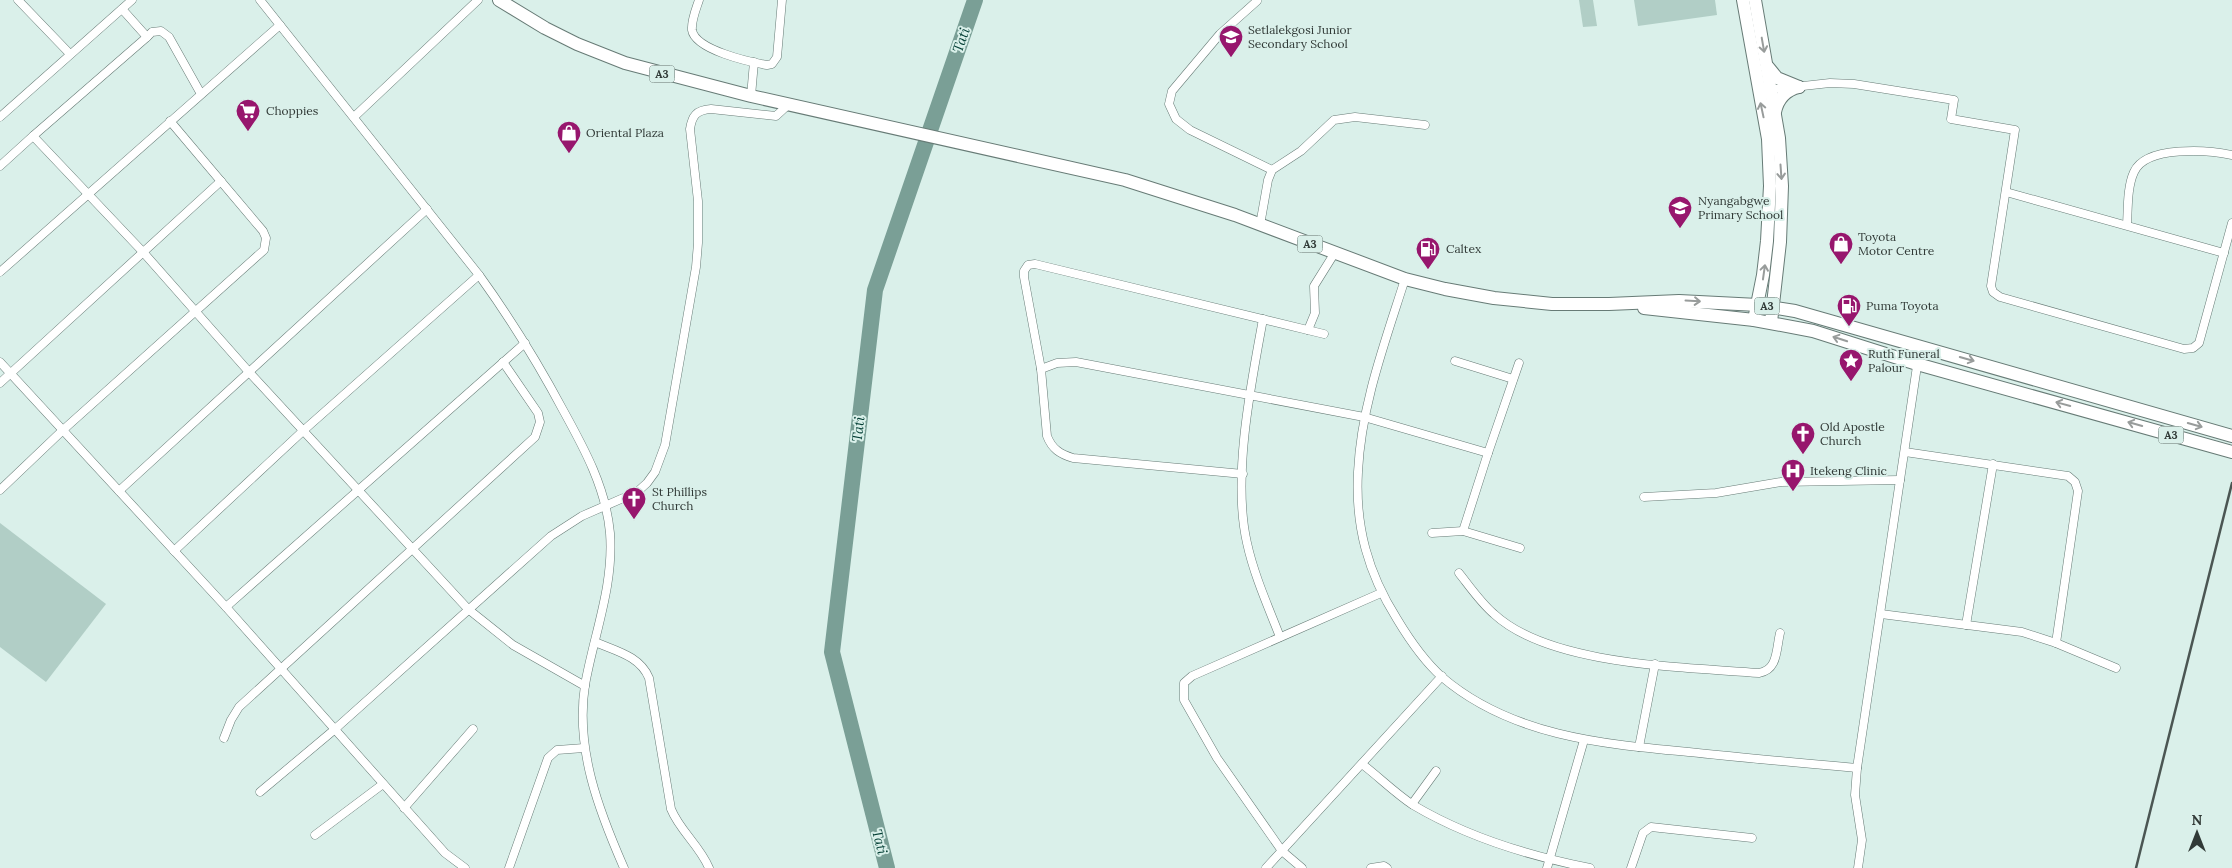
<svg xmlns="http://www.w3.org/2000/svg" width="2232" height="868" font-family="Lora,serif">
  <style>
    .green { fill: #b1cec6 }
    .lines { fill: none; stroke-linecap: round; stroke-linejoin: round }
    .river { stroke: #7a9f96; stroke-width: 16 }
    .minor-casing { stroke: #677b76; stroke-width: 9 }
    .primary-casing { stroke: #677b76; stroke-width: 14 }
    .trunk-casing { stroke: #677b76; stroke-width: 14 }
    .minor { stroke: #fff; stroke-width: 8 }
    .primary { stroke: #fff; stroke-width: 12 }
    .trunk { stroke: #fff; stroke-width: 12 }
    .rail { stroke: #4b5653; stroke-width: 2.5 }
    .oneway { stroke: #989c9b }
    .labels { text-anchor: middle; stroke-width: 4; stroke-linejoin: round; paint-order: stroke }
    .shield { fill: #daf0ea; stroke: #64716d; stroke-width: 1 }
    .shield-label { font-size: 11px; font-weight: bold; fill: #313a37 }
    .poi-label { font-size: 12px; fill: #313a37; stroke: #daf0ea; text-anchor: start }
    .water-label { font-size: 14px; font-style: italic; fill: #023d33; stroke: #daf0ea }
  </style>
  <rect width="100%" height="100%" fill="#daf0ea"/>
  <g class="green">
    <path d="M1579,0H1593L1597,26L1583,27Z"/>
    <path d="M1634,0H1715L1717,15L1638,26Z"/>
    <path d="M0,523L106,604L46,682L0,647Z"/>
  </g>
  <g class="lines">
    <path class="river" d="M887,868L832,652L875,290L975,0"/>
    <defs>
      <g id="minor">
        <path d="M18,0L70,54"/>
        <path d="M260,0L479,275C510,318 538,363 563,410C584,448 606,488 610,533C614,586 594,634 585,685C575,749 599,811 624,868"/>
        <path d="M699,0C696,9 691,21 692,30C695,50 750,62 767,65L772,64L777,57L782,0"/>
        <path d="M1257,1L1220,34L1172,91L1169,104L1176,119L1190,130L1272,170"/>
        <path d="M122,9L147,37"/>
        <path d="M1767,90L1830,83L1854,84L1954,100L1951,119L2015,130L1991,286L1993,292L2000,297L2184,349L2193,348L2199,343L2232,223"/>
        <path d="M751,96L754,62"/>
        <path d="M0,117L132,0"/>
        <path d="M354,117L478,0"/>
        <path d="M33,136L147,37L152,32L161,31L169,37L201,94"/>
        <path d="M0,166L33,136L143,252L249,372L468,609L513,645L585,686"/>
        <path d="M2006,192L2224,253"/>
        <path d="M1260,225L1268,180L1272,170L1301,151L1334,120L1355,117L1425,125"/>
        <path d="M2127,225C2128,209 2127,187 2134,172C2146,145 2209,150 2232,155"/>
        <path d="M0,272L280,25"/>
        <path d="M1405,279C1385,342 1361,406 1358,472C1355,527 1368,573 1397,619C1409,639 1424,661 1442,677C1511,736 1603,744 1689,752C1745,758 1801,763 1857,768"/>
        <path d="M1263,319C1251,384 1232,478 1247,543C1254,575 1268,606 1280,637"/>
        <path d="M1308,330L1315,313L1314,286L1334,254"/>
        <path d="M1455,361L1513,379"/>
        <path d="M0,362L226,607L445,853L465,868"/>
        <path d="M1041,369L1024,277V271L1028,265L1035,264L1324,334"/>
        <path d="M0,383L221,181"/>
        <path d="M1905,452L2068,476L2075,482L2078,491L2056,643"/>
        <path d="M1243,474L1073,458C1060,454 1052,449 1047,436L1041,369L1057,363L1076,362L1364,417L1488,453"/>
        <path d="M0,490L63,430L264,250L266,238L263,231L170,121"/>
        <path d="M119,491L427,209"/>
        <path d="M1644,497L1716,493L1781,482L1900,480"/>
        <path d="M1463,531L1488,453L1519,363"/>
        <path d="M1432,533L1463,531L1520,548"/>
        <path d="M174,551L304,430L479,275"/>
        <path d="M1459,573C1470,587 1481,603 1494,614C1550,666 1685,667 1759,673C1778,670 1776,650 1780,633"/>
        <path d="M226,607L525,343"/>
        <path d="M1881,614L2022,632L2056,643L2116,668"/>
        <path d="M1966,625L1993,464"/>
        <path d="M595,642C616,651 640,656 649,678L671,809C680,831 700,846 709,868"/>
        <path d="M224,738L231,720L239,707L535,437L540,422L538,413L503,362"/>
        <path d="M1639,747L1655,664"/>
        <path d="M1362,764C1379,777 1395,793 1413,805C1467,837 1529,856 1590,868"/>
        <path d="M260,792L334,730L551,536L582,516L637,492L647,483L655,472L665,445L696,267L698,243V201L690,129C692,116 696,110 711,109L776,116L789,104"/>
        <path d="M1412,804L1436,771"/>
        <path d="M404,808L473,729"/>
        <path d="M315,835L383,784"/>
        <path d="M509,868L548,758L557,750L584,748"/>
        <path d="M1266,868L1442,676"/>
        <path d="M1302,868L1282,851L1217,758L1184,700V683L1192,676L1381,593"/>
        <path d="M1371,868L1384,866L1387,868"/>
        <path d="M1547,868L1584,740"/>
        <path d="M1631,868L1643,833L1651,827L1752,838"/>
        <path d="M1858,868L1862,840L1855,795L1857,768L1920,346"/>
      </g>
      <g id="primary">
        <path d="M1743,0L1768,139L1770,186L1767,241L1763,275L1754,320"/>
        <path d="M1755,0L1779,138L1782,186L1780,242L1771,322"/>
        <path d="M1768,67L1777,78L1799,87"/>
        <path d="M1775,112C1778,98 1786,90 1799,87"/>
      </g>
      <g id="trunk">
        <path d="M499,0L545,28L577,44L625,63L751,96L1125,180L1235,215L1405,279L1445,289L1494,298L1552,304H1609L1679,301L1758,305L1795,311L2232,436"/>
        <path d="M1644,308L1754,320L1813,331L1917,364L2232,452"/>
      </g>
    </defs>
    <use href="#minor" class="minor-casing"/>
    <use href="#primary" class="primary-casing"/>
    <use href="#trunk" class="trunk-casing"/>
    <use href="#minor" class="minor"/>
    <use href="#primary" class="primary"/>
    <use href="#trunk" class="trunk"/>
    <path class="rail" d="M2136,868L2232,483"/>
  </g>
  <defs><path id="oneway-shaft" d="M-6 0H5M1.5-3L5.5 0L1.5 3" fill="none" stroke-width="1.6" stroke-linecap="round" stroke-linejoin="round" transform="scale(1.25)"/></defs>
  <g class="oneway">
    <use href="#oneway-shaft" transform="translate(1763 45) rotate(80)"/>
    <use href="#oneway-shaft" transform="translate(1762 110) rotate(-102)"/>
    <use href="#oneway-shaft" transform="translate(1781 172) rotate(86)"/>
    <use href="#oneway-shaft" transform="translate(1764 272) rotate(-82)"/>
    <use href="#oneway-shaft" transform="translate(1693 301) rotate(3)"/>
    <use href="#oneway-shaft" transform="translate(1840 339) rotate(-162)"/>
    <use href="#oneway-shaft" transform="translate(1967 359) rotate(16)"/>
    <use href="#oneway-shaft" transform="translate(2063 404) rotate(-165)"/>
    <use href="#oneway-shaft" transform="translate(2135 424) rotate(-164)"/>
    <use href="#oneway-shaft" transform="translate(2195 425) rotate(16)"/>
  </g>
  <defs>
    <symbol id="school-pin" viewBox="-11 -11 22 30"><path d="M0 17L-7.5 6A9.5 9.5 0 1 1 7.5 6Z" fill="#97166d" stroke="#daf0ea"/><path d="M0-5L7-2L0 1L-7-2ZM-4 1L0 2.5L4 1V4Q0 6-4 4Z" fill="#fff"/></symbol>
    <symbol id="supermarket-pin" viewBox="-11 -11 22 30"><path d="M0 17L-7.5 6A9.5 9.5 0 1 1 7.5 6Z" fill="#97166d" stroke="#daf0ea"/><path d="M-6-5.5h2.5l.6 2H6L4.5 2H-2.5L-4.4-4H-6ZM-1.5 3.2a1.3 1.3 0 1 0 .1 0ZM3 3.2a1.3 1.3 0 1 0 .1 0Z" fill="#fff"/></symbol>
    <symbol id="shop-pin" viewBox="-11 -11 22 30"><path d="M0 17L-7.5 6A9.5 9.5 0 1 1 7.5 6Z" fill="#97166d" stroke="#daf0ea"/><path d="M-5-2.5h2.3a2.7 3.5 0 0 1 5.4 0H5L5.5 6h-11ZM-1.5-2.5h3a1.5 2.3 0 0 0-3 0Z" fill="#fff"/></symbol>
    <symbol id="fuel-pin" viewBox="-11 -11 22 30"><path d="M0 17L-7.5 6A9.5 9.5 0 1 1 7.5 6Z" fill="#97166d" stroke="#daf0ea"/><path d="M-5.5-6h7V0h2V4h1.3V-2.5L3-4.5l.8-.8L6-3V5H2.5V1h-1V6h-7ZM-4.2-4.7v3.2H.2V-4.7Z" fill="#fff"/></symbol>
    <symbol id="sight-pin" viewBox="-11 -11 22 30"><path d="M0 17L-7.5 6A9.5 9.5 0 1 1 7.5 6Z" fill="#97166d" stroke="#daf0ea"/><path d="M0-6L1.8-2.2L6-1.7L2.9 1.2L3.7 5.4L0 3.3L-3.7 5.4L-2.9 1.2L-6-1.7L-1.8-2.2Z" fill="#fff"/></symbol>
    <symbol id="church-pin" viewBox="-11 -11 22 30"><path d="M0 17L-7.5 6A9.5 9.5 0 1 1 7.5 6Z" fill="#97166d" stroke="#daf0ea"/><path d="M-1.2-6h2.4v3.5h3.3v2.4h-3.3V6h-2.4V-.1h-3.3v-2.4h3.3Z" fill="#fff"/></symbol>
    <symbol id="hospital-pin" viewBox="-11 -11 22 30"><path d="M0 17L-7.5 6A9.5 9.5 0 1 1 7.5 6Z" fill="#97166d" stroke="#daf0ea"/><path d="M-5-5h3v3.5h4V-5h3V5h-3V1.5h-4V5h-3Z" fill="#fff"/></symbol>
  </defs>
  <g fill-rule="evenodd">
    <use href="#school-pin" x="1217" y="23" width="28" height="38"/>
    <use href="#supermarket-pin" x="234" y="97" width="28" height="38"/>
    <use href="#shop-pin" x="555" y="119" width="28" height="38"/>
    <use href="#school-pin" x="1666" y="194" width="28" height="38"/>
    <use href="#shop-pin" x="1827" y="230" width="28" height="38"/>
    <use href="#fuel-pin" x="1414" y="235" width="28" height="38"/>
    <use href="#fuel-pin" x="1835" y="292" width="28" height="38"/>
    <use href="#sight-pin" x="1837" y="347" width="28" height="38"/>
    <use href="#church-pin" x="1789" y="420" width="28" height="38"/>
    <use href="#hospital-pin" x="1779" y="457" width="28" height="38"/>
    <use href="#church-pin" x="620" y="485" width="28" height="38"/>
  </g>
  <g class="labels">
    <g class="shield">
      <rect x="649.5" y="65.5" width="25" height="17" rx="4"/>
      <rect x="1297.5" y="235.5" width="25" height="17" rx="4"/>
      <rect x="1754.5" y="297.5" width="25" height="17" rx="4"/>
      <rect x="2158.5" y="426.5" width="25" height="17" rx="4"/>
    </g>
    <g class="shield-label">
      <text x="662" y="78">A3</text>
      <text x="1310" y="248">A3</text>
      <text x="1767" y="310">A3</text>
      <text x="2171" y="439">A3</text>
    </g>
    <g class="poi-label">
      <text x="1248" y="34">Setlalekgosi Junior<tspan x="1248" dy="14">Secondary School</tspan></text>
      <text x="266" y="115">Choppies</text>
      <text x="586" y="137">Oriental Plaza</text>
      <text x="1698" y="205">Nyangabgwe<tspan x="1698" dy="14">Primary School</tspan></text>
      <text x="1858" y="241">Toyota<tspan x="1858" dy="14">Motor Centre</tspan></text>
      <text x="1446" y="253">Caltex</text>
      <text x="1866" y="310">Puma Toyota</text>
      <text x="1868" y="358">Ruth Funeral<tspan x="1868" dy="14">Palour</tspan></text>
      <text x="1820" y="431">Old Apostle<tspan x="1820" dy="14">Church</tspan></text>
      <text x="1810" y="475">Itekeng Clinic</text>
      <text x="652" y="496">St Phillips<tspan x="652" dy="14">Church</tspan></text>
    </g>
    <g class="water-label">
      <text transform="translate(961 40) rotate(-71)" y="5">Tati</text>
      <text transform="translate(858 429) rotate(-83)" y="5">Tati</text>
      <text transform="translate(880 842) rotate(76)" y="5">Tati</text>
    </g>
  </g>
  <g transform="translate(2197 833)" stroke="#daf0ea" stroke-width="4" paint-order="stroke">
  <path d="M0-4L9 19L0 12L-9 19Z" fill="#313a37"/>
  <text y="-8" font-size="14" font-weight="bold" text-anchor="middle" fill="#313a37">N</text>
  </g>
</svg>
